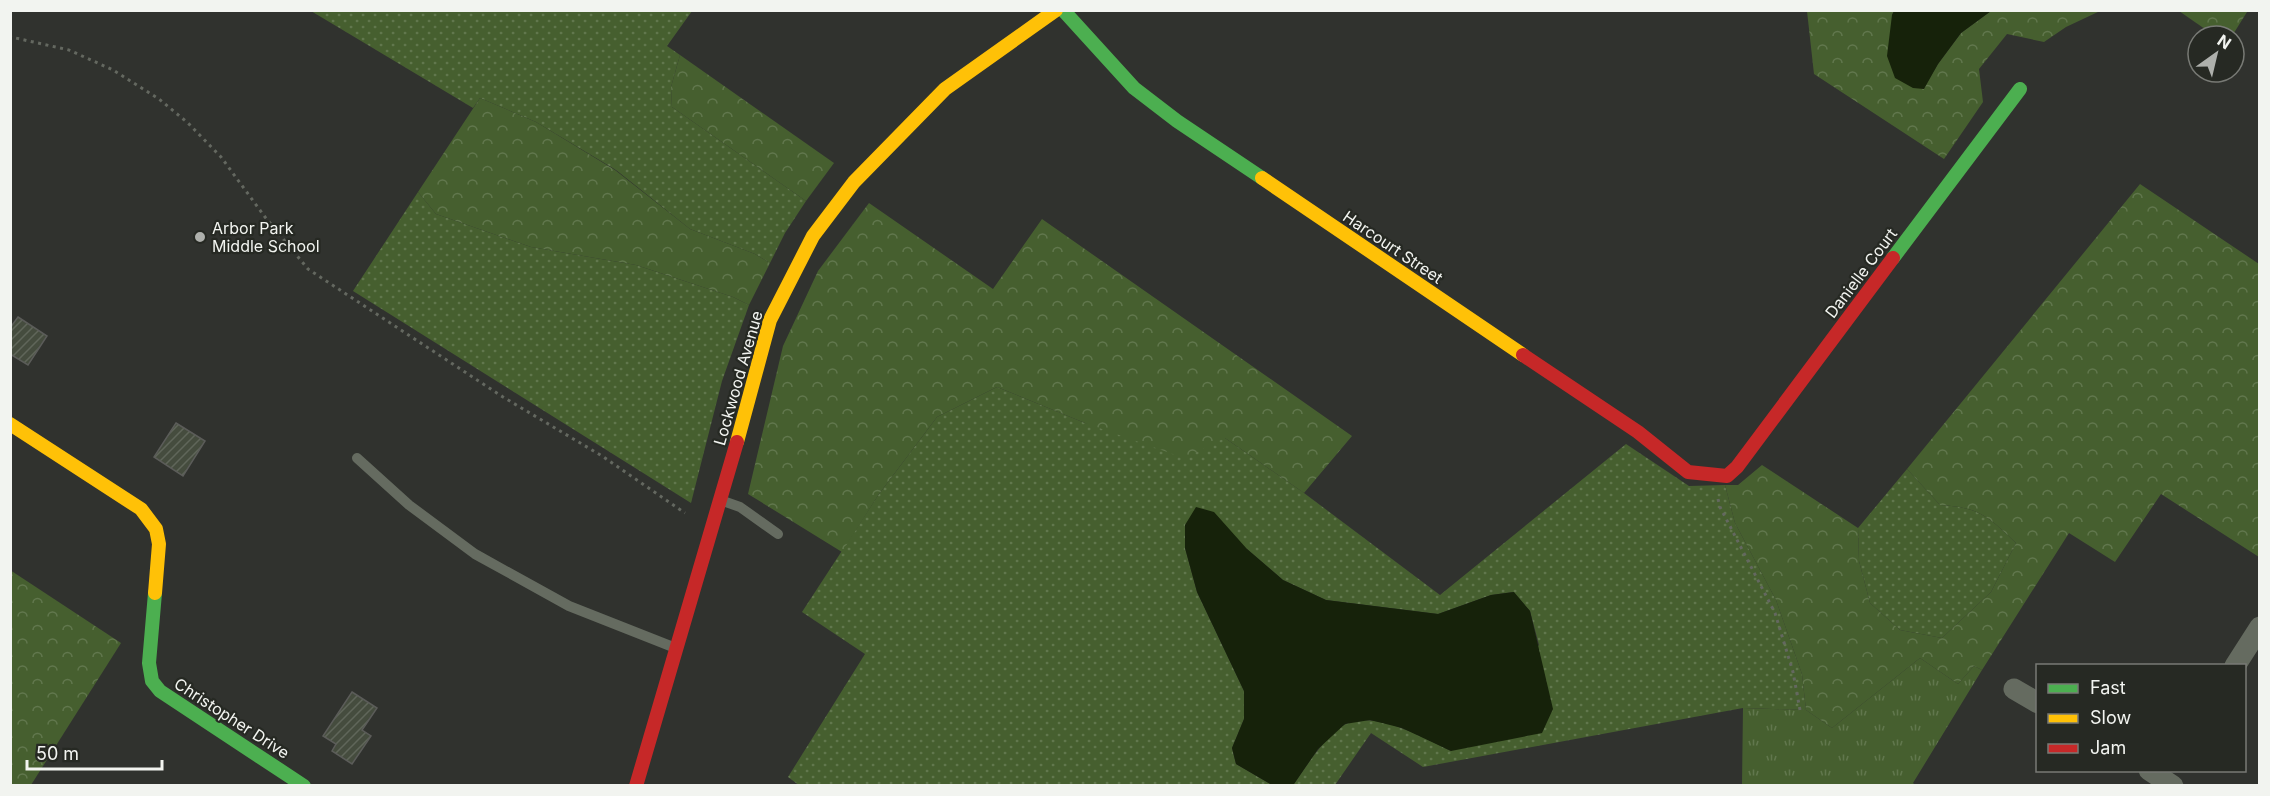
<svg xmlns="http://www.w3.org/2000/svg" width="2270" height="796" font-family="Inter,sans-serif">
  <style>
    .grass { fill: url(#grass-dots) }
    .forest { fill: url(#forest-crowns) }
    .park { fill: url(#park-tufts) }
    .water { fill: #16220a }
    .building { fill: url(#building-hatch); stroke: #5b5c59; stroke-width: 1.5 }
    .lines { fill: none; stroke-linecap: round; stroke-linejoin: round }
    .path { stroke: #646860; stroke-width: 3; stroke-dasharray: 3 4.5; stroke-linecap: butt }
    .lane { stroke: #656b60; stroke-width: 10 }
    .street { stroke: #656b60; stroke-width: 21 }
    .fast { stroke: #4caf50; stroke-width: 14 }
    .slow { stroke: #ffc107; stroke-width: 14 }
    .jam { stroke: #c62828; stroke-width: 14 }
    .poi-dot { fill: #aeb0ac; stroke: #262923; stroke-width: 2 }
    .labels { text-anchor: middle; stroke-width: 4.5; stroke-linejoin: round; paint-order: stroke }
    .poi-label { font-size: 16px; fill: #f2f4f0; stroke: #262923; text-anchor: start }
    .street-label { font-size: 16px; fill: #f2f4f0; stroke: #262923 }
  </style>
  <defs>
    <pattern id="grass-dots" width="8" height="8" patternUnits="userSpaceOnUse" patternTransform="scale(1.5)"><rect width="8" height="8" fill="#465f2f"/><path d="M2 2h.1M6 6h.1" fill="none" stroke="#61774d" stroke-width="1.8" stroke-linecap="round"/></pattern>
    <pattern id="forest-crowns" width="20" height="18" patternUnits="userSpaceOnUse" patternTransform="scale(1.5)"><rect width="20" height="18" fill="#465f2f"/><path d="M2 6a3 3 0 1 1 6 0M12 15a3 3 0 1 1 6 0" fill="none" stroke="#61774d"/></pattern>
    <pattern id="park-tufts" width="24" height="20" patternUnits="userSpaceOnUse" patternTransform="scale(1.5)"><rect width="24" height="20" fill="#465f2f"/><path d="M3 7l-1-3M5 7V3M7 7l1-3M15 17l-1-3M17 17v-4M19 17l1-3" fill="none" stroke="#61774d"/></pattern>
    <pattern id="building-hatch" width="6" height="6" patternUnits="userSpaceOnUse" patternTransform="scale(1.5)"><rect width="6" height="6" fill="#454c3e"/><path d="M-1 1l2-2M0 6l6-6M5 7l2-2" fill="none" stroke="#60665a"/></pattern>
  </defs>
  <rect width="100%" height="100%" fill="#30322e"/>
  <g class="grass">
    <path d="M311,11H692L667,46L680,55L671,87L672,107L806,201L785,233L770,263L755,254L690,229L616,170L536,122L480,98L473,108Z"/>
    <path d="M418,192L436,214L531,247L636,265L733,297L749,305L722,381L691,503L353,291Z"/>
    <path d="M997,387L1085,423L1225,438L1304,493L1440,595L1626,444L1689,486L1725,485L1735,523L1776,600L1802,674L1806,710L1743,708L1423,767L1371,733L1335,785H1277L1294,784C1305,768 1328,732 1346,724C1376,710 1424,738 1451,751L1539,645L1530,611L1513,592L1491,595L1438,614L1326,600L1283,580L1247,549L1185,525V548L1197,592L1244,691V719L1232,748L1236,764L1272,785L800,786L788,777L865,654L802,612L879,494L937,417Z"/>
    <path d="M1907,469L1940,505C1979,507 1989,517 2016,543L1991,592L1942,638L1900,630L1870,603L1859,561L1858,528Z"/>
  </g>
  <g class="forest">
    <path d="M2245,10L2247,12L2232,36H2215L2179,11Z"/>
    <path d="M1807,11H1894L1892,15L1923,89L1938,64L1961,33L1991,11H2100L2066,27L2044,42L2007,34L1979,69L1983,102L1944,159L1814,74Z"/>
    <path d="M680,55L834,163L806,201L672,107L671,87Z"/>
    <path d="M480,98L536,122L615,170L690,229L755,254L770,263L749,305L733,297L636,265L531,247L436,214L418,192Z"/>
    <path d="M2140,184L2259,264V557L2161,494L2115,562L2069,533L1982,670L1974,666L1958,684L1920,658L1832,728L1806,710L1802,674L1776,600L1735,523L1725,485H1738L1762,465L1858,528L1859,561L1870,603L1900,630L1942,638L1991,592L2016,543C1989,517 1979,507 1940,505L1907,469Z"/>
    <path d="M869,203L993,289L1042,219L1352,436L1304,493L1225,438L1184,458L1085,423L997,387L937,417L879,494L842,552L748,494L783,346L818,271Z"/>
    <path d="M10,570L121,643L31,785H11Z"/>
  </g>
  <path class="park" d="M1920,658L1958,684L1974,666L1982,670L1913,783L1915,785H1742L1743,708L1806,710L1832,728Z"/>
  <g class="water">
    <path d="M1894,11V10L1991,11L1961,33L1938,64L1924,89L1913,88L1895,78L1887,56L1892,15Z"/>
    <path d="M1196,507L1214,512L1247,549L1283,580L1326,600L1438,614L1491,595L1514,592L1530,611L1553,709L1542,733L1451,751L1402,728L1370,720L1345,724L1318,749L1294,784L1272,785L1236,764L1232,748L1244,719V691L1197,592L1185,548V525Z"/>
  </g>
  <g class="building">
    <path d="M18,317L47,336L28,365L10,354V328Z"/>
    <path d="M176,423L205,441L183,476L154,457Z"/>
    <path d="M352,692L377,708L362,730L371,736L352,764L332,751L336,744L323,736Z"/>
  </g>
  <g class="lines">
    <g class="path">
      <path d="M10,35L11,37L69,50L113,70L159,99L188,123L221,157L265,217L308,269L503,397L602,456L685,513"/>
      <path d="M1718,499L1720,507L1775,613L1793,672L1800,710"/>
    </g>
    <g class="lane">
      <path d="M357,458L409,505L475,554L569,606L673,647"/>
      <path d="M723,501L740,507L778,534"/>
    </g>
    <g class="street">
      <path d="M2235,666L2260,627"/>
      <path d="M2014,689L2038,703"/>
      <path d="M2149,770L2173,786"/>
    </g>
    <g class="fast">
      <path d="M1063,10L1134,88L1177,121L1262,178"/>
      <path d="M1893,258L2020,89"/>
      <path d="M155,593L149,663L152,681L160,691L304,786"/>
    </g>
    <g class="slow">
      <path d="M1262,178L1523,355"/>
      <path d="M10,424L141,509L156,529L159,544L155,593"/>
      <path d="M737,442L770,320L813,236L854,182L945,89L1056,10"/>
    </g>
    <g class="jam">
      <path d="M1523,355L1638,432L1688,472L1727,476L1737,467L1893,258"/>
      <path d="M636,786L737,442"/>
    </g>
  </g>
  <circle class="poi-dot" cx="200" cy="237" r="6"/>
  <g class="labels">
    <g class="poi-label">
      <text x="212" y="234">Arbor Park<tspan x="212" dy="18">Middle School</tspan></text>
    </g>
    <g class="street-label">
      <text transform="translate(1393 247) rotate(34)" y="6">Harcourt Street</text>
      <text transform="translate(1861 273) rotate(-53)" y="6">Danielle Court</text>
      <text transform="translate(738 378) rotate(-74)" y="6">Lockwood Avenue</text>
      <text transform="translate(232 718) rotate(33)" y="6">Christopher Drive</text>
    </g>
  </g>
  <rect width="2270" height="796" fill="none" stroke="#f2f4f0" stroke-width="24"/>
  <rect x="2036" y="664" width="210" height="108" fill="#262923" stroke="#787a75" stroke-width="1.5"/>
  <rect x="2048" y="684" width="30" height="9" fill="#4caf50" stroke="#787a75" stroke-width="1.5"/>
  <text x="2090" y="694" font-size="18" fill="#f2f4f0">Fast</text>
  <rect x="2048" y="714" width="30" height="9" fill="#ffc107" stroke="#787a75" stroke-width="1.5"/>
  <text x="2090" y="724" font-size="18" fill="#f2f4f0">Slow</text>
  <rect x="2048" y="744" width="30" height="9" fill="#c62828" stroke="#787a75" stroke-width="1.5"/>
  <text x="2090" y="754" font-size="18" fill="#f2f4f0">Jam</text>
  <g transform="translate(2216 54) rotate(34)"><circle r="28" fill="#262923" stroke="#787a75" stroke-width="1.5"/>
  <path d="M0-4.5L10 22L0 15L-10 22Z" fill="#aeb0ac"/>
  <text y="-9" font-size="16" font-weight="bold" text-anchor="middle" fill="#f2f4f0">N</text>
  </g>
  <path d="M27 760v9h135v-9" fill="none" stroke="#f2f4f0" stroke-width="3"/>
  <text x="36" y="760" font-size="18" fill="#f2f4f0" stroke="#262923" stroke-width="4.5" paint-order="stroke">50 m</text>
</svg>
